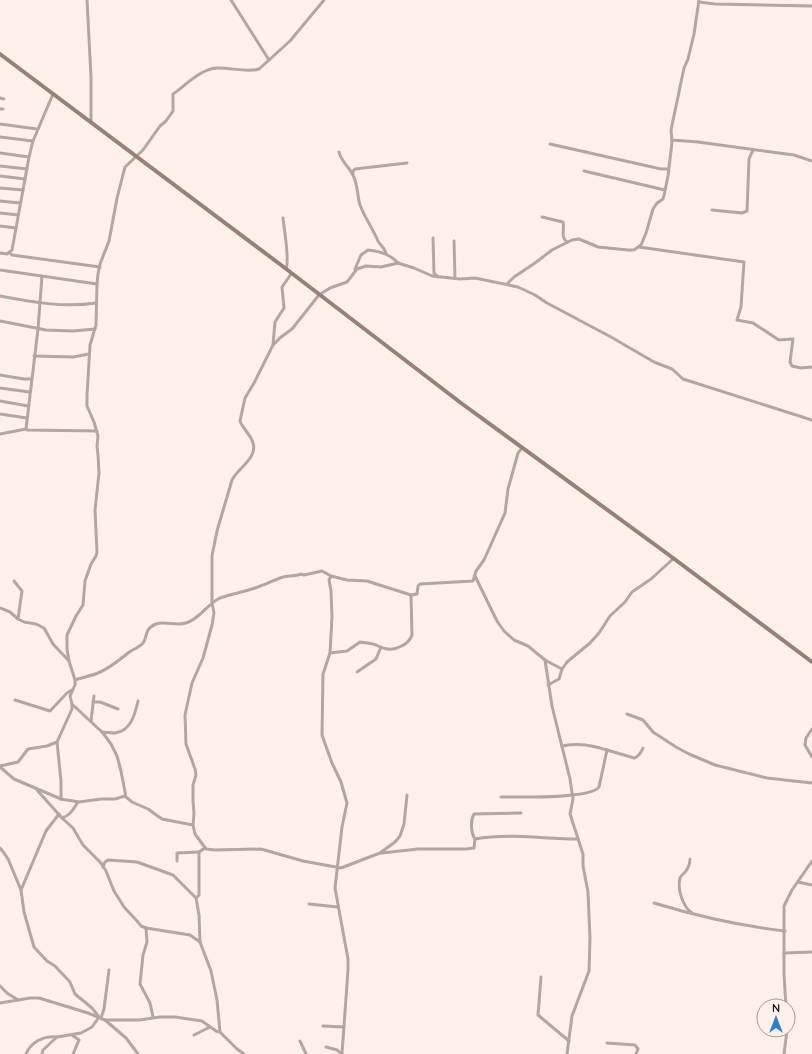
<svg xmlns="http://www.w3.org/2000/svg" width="812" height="1054" font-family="Quicksand,sans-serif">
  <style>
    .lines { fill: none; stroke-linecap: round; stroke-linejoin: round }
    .street { stroke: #b5a59f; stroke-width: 3 }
    .secondary { stroke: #978077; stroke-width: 4 }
  </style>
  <rect width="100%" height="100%" fill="#fff0ea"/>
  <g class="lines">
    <g class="street">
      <path d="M87,0L91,77V123"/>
      <path d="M231,0L269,60"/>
      <path d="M324,0L290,41L259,69C248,73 229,67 216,68C199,70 186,85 173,94V111L166,121L160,126L143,150L125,167L117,198L109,241L100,264L98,274L97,284L96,325L90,345L87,395V406L94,422L98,436L97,446L98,455L99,473L95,510L97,552L96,556L91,564L85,581L83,605L76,616L67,635V649L69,661L75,680V685L70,696L72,704L103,733L111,744L117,756L121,771L126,797L132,802L148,809L162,819L193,825L195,834L206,849L215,850L261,849L303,861L341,868L380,853L395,842L400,836L404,824L407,795"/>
      <path d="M699,2L715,4L812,6"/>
      <path d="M0,98L4,99"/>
      <path d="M0,109H3"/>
      <path d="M0,124L37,129"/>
      <path d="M0,137L33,141"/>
      <path d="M672,140L698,142L794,155L812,161"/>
      <path d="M550,144L661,169H668"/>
      <path d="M339,152C341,161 349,167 353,175C358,185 357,195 360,205C365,218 373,229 378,241C381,246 385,248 386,254"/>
      <path d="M0,153L29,157"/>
      <path d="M0,166L27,169"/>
      <path d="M584,171L665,190"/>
      <path d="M353,174V171L355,169L407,163"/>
      <path d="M0,176L25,179"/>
      <path d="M0,188L23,190"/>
      <path d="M0,201L20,203"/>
      <path d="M712,210L742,213L747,211L749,159L753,150"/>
      <path d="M0,213L18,215"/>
      <path d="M542,217L563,222C565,229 560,237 567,242"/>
      <path d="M283,218C284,229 290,261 286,269"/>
      <path d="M0,226L16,228"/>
      <path d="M433,238L434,273L438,277"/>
      <path d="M454,241L455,278"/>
      <path d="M639,247L744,262L741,307L737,320L753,323L779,340L793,339L790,362L792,366L801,368L812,367"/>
      <path d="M0,253L7,254L12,250L29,157L33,141L53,94"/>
      <path d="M10,253L12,255L100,267"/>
      <path d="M355,269L361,255L368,250C379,251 391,255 398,263"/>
      <path d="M0,270L97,284"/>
      <path d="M507,284L514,277L535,263L552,250L572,240L579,239L598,247L628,250H634L641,245L646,233L653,209L657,203L663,199L664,195L668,176L672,142L671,130L684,68L688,59L694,34L699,0"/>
      <path d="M0,296C32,302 64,308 96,303"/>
      <path d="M0,321L46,330L73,331L95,329"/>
      <path d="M273,345L275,322L284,308L282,287L291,274"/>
      <path d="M34,356L73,357L89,354"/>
      <path d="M0,375L24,379H32"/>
      <path d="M0,388L29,392"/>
      <path d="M0,401L28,406"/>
      <path d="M0,414L27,418"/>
      <path d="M26,429L38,329L42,276"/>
      <path d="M0,434L26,429L27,430L97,431"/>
      <path d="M331,576L329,580L331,591L332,617L330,653L323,674L322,735L332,763L341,782L347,803L342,827L335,888L348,959V970L342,1054"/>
      <path d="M475,576L497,621L504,631L514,640L528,646L545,660L562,669"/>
      <path d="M14,581L22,591L18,619"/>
      <path d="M0,608L10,612L18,619L24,622L36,624L44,628L53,644L69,661"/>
      <path d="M330,653L347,651L360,642C365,643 371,643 376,645C380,647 384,649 388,649C397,650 409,644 412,635L411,595"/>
      <path d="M545,660L552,706L570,779L573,799L570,814L583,854V866L588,892L590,938L589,971L572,1016L567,1054"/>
      <path d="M357,672L376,659L381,647"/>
      <path d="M75,680C83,677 91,676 98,673C110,668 118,661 128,653C132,650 137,648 141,645C149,639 142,630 156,624C164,621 177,626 186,623C200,619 207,604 220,598C231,594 244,592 255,588C264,585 272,581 280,578C287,575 294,577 301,574L304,575L322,571L331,576L347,580L367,581L411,595L417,594L418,586L420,584L473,581L476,571L484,560L505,513L508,489L518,453L522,448"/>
      <path d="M548,685L559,679L562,669L567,662L590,643L599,633L610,616L625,602L632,592L651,579L674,558"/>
      <path d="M15,700L50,711L67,693L72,690"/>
      <path d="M93,702H100L118,709"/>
      <path d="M627,714L643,720L653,732L676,747L689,754L715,765L767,778L812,783"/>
      <path d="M91,721L94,696"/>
      <path d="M812,729L806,738L805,745L812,757"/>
      <path d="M102,732C106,732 111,733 115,733C131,731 135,714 138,701"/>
      <path d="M57,742L61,781V799"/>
      <path d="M562,746C579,743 591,745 607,750"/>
      <path d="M0,766L18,762L28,749L47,746L57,742L72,709V704"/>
      <path d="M0,767L14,779L61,799L79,802L101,799H115L125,796"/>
      <path d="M37,790L62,818L73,828L83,845L101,863L106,871L114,891L124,907L137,921L141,926L146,928L190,935L200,942L211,971L217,1000L220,1032L237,1049L244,1054"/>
      <path d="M501,797C518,797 591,799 599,787L607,750L634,758C639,757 641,752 643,748"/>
      <path d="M62,818C70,816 74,808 78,802"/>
      <path d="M193,825L194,813L193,801V785L196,775L195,769L186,744L185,715L192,683L203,658L212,625L214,613L212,603V556L217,531L232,480C237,469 258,458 253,443C251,435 243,429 240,421L245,398L254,383L273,345L281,337L292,329L319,295L330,288L347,282L357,269L366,266L381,267L398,263L414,268L432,276L460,279L475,278L518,287L535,295L547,303L611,337L654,362L672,369L683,379L812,420"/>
      <path d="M475,839C471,833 470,821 474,814L521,813"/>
      <path d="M0,848L4,853L8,859L21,890L24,912L34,947L47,961L55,966L70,982L75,994L92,1008L99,1017L92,1027L81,1033L57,1037L43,1050L42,1054"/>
      <path d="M382,853L418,849H466L474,848L475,839C509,833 544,839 578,839"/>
      <path d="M690,859C690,863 688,868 686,871C684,874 681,875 680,878C677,889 683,907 692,913"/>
      <path d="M177,861V853L199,852"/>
      <path d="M103,867L105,862L108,860L137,862L173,875L196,898L199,915L200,942"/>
      <path d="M798,882L812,885"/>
      <path d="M21,890L46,831L59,814"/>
      <path d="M196,898L199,895V852L205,848"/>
      <path d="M654,903C697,916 740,926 785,931"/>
      <path d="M309,904L338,907"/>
      <path d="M146,928L147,942L143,955L140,984L150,1003L153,1017"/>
      <path d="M784,953L812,952"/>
      <path d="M541,977L538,1015L569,1041"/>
      <path d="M0,986L7,993L18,1000"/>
      <path d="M0,1003L30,998H39L88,1013L105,1020L126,1038L138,1054"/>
      <path d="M786,1006L784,975V906L792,890L812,861"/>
      <path d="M101,1018L104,1009L109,970"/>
      <path d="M105,1020H139L160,1017H175L202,1021L216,1031L220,1032"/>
      <path d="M323,1026L344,1027"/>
      <path d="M72,1035L79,1040L73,1054"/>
      <path d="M194,1035L210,1027"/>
      <path d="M300,1041L306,1054"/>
      <path d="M607,1043L635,1045L638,1049L636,1054"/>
      <path d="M326,1047L337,1050L342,1054"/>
      <path d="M26,1054C31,1042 44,1035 57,1037"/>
      <path d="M784,1054L787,1030"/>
    </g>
    <path class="secondary" d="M0,54L281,265L461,403L665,552L812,662"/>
  </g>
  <g transform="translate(776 1018)"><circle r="19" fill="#fff0ea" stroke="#a59792"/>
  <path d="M0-3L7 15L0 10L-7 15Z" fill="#317ccd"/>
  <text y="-6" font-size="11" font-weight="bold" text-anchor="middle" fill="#1e120d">N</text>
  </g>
</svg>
